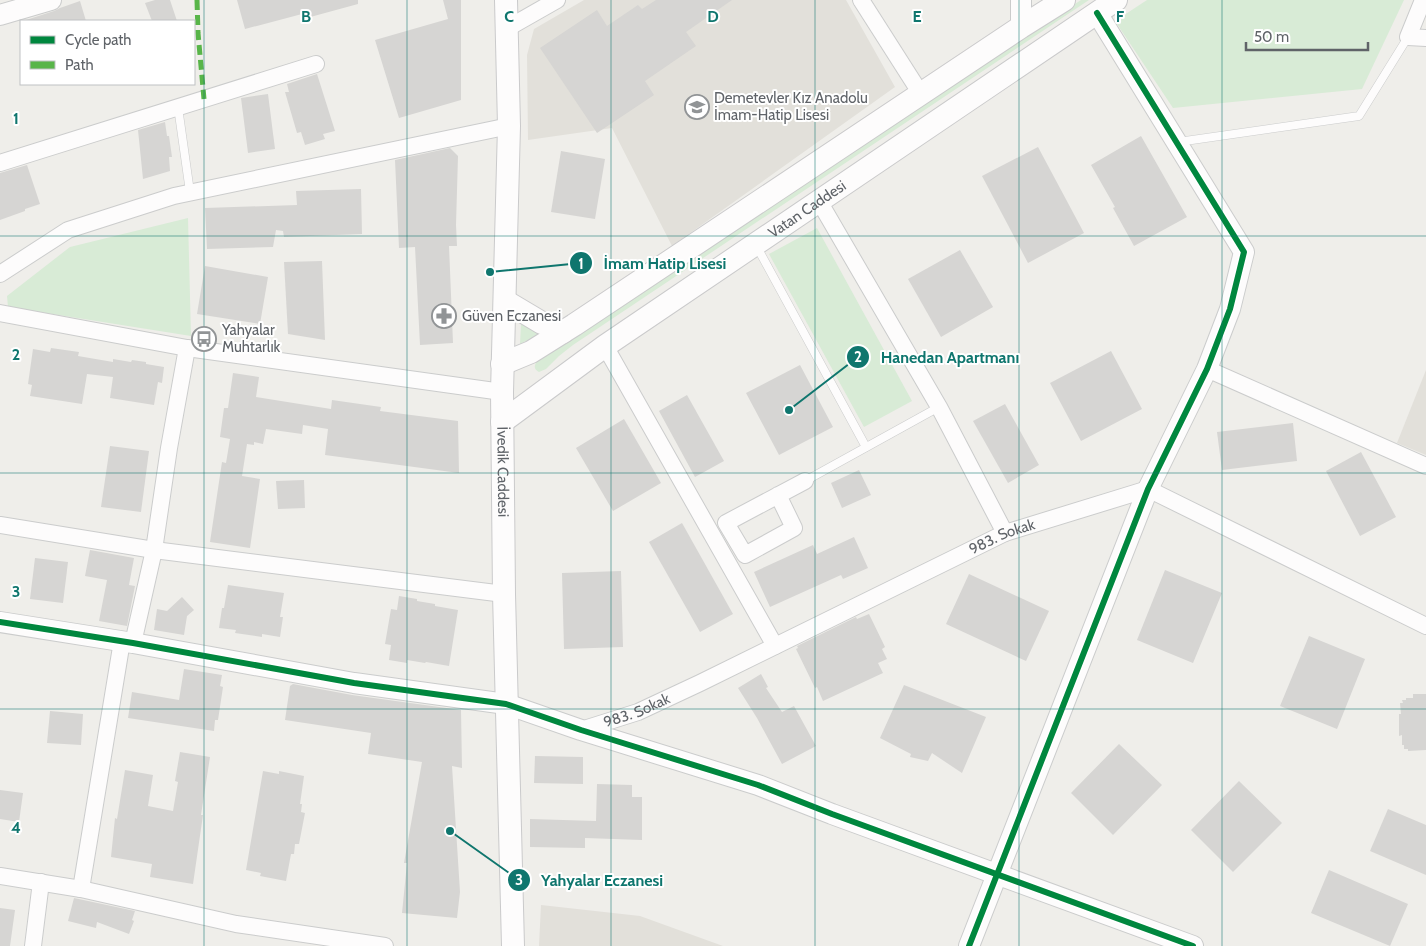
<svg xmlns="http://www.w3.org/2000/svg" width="1426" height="946" font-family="Cabin,sans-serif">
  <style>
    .education { fill: #e2e0da }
    .green { fill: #d8ebd6 }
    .building { fill: #d6d5d3 }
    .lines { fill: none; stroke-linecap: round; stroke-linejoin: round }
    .service-casing { stroke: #cbcccc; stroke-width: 9 }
    .minor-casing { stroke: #cbcccc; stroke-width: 18 }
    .tertiary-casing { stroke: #cbcccc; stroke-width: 22 }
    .secondary-casing { stroke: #cacacb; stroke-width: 24 }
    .service { stroke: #fdfcfc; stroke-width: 8 }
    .minor { stroke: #fdfcfc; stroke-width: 16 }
    .tertiary { stroke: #fdfcfc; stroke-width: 20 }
    .secondary { stroke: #fdfcfc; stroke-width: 22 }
    .quiet { stroke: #58b549; stroke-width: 5; stroke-dasharray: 10 5; stroke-linecap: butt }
    .cycleway-casing { stroke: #fff; stroke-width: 9 }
    .cycleway { stroke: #00873e; stroke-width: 6 }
    .grid { fill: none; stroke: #0f766e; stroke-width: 1; stroke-opacity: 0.55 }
    .labels { text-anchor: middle; stroke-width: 4; stroke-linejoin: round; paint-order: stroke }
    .poi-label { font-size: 15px; fill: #5f6368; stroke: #fff; text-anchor: start }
    .street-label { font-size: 15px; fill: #5f6368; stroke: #fff }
    .grid-label { font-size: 16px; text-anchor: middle; font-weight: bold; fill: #0f766e; stroke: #fff; stroke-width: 4; stroke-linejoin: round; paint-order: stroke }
    .leader { fill: none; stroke: #0f766e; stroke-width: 2 }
    .callout-dot { fill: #0f766e; stroke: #fff; stroke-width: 2 }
    .mark-label { font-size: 15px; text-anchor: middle; font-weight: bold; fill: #fff }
    .callout-label { font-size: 16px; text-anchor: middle; font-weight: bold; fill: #0f766e; stroke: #fff; stroke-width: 4; stroke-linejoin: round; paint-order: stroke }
  </style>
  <rect width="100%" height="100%" fill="#efeeea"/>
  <g class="education">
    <path d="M584,0H846L895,87L672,246L612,128L528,140L527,55L534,29Z"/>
    <path d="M1426,370V455L1397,443Z"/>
    <path d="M541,905L640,916L723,946H539Z"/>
  </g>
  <g class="green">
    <path d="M1081,0H1089L573,345L559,356L546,369L539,372C533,369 534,365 538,360Z"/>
    <path d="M1147,0H1404L1362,89L1173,108L1115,21Z"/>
    <path d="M188,218L191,336L8,307L7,296L70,247Z"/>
    <path d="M817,228L912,401L864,427L769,254Z"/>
    <path d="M521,324L540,334L520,344Z"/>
  </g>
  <g class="building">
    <path d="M155,0H170L177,21H152L145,3Z"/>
    <path d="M237,0H358V4L303,19L302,14L245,29Z"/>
    <path d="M443,0H461V100L399,118L375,40L448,19Z"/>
    <path d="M656,0H732L686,32L696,46L645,81L654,95L597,133L540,48L597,10L607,26L638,5L642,9Z"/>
    <path d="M80,1L86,21H26V20L54,11L60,8Z"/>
    <path d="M317,74L335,131L323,134L325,139L305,145L301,132L297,133L285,92H289L287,84Z"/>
    <path d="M268,94L275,149L248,153L241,98Z"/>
    <path d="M165,122L167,136H169L172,157H169L170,171L143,179L138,130Z"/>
    <path d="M1141,136L1187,217L1134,246L1113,208L1115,207L1091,165Z"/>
    <path d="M1038,147L1084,233L1028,263L982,176Z"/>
    <path d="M450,148L458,156L456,225L457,246H449L453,343L420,345L415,247L399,248L395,160Z"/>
    <path d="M561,151L605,159L595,219L551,212Z"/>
    <path d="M27,165L40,204L25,209V211L0,220V173Z"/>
    <path d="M361,189L362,234L284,237L283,231L276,230L273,247L207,249L205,208L297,205L296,191Z"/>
    <path d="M960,250L993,307L941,337L908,279Z"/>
    <path d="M322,261L325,340L288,334L284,262Z"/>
    <path d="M205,266L268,277L260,324L197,314Z"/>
    <path d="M51,348L79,352L78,356L113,362V359L131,362L132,360L146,362V364L164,367L162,383L158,382L154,405L110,398L113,377L87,374L82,404L30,396L32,385L28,384L33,349L50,352Z"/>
    <path d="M1111,351L1142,409L1081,441L1050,383Z"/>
    <path d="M800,365L833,427L779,455L746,393Z"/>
    <path d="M233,373L259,377L256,397L331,409L332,400L381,407L380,411L458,421L459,473L325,455L328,429L303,425L302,434L266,429L263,444L254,442V445L247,444L242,476L260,479L250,548L210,542L222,462L226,463L230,439L220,437L224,408H228Z"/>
    <path d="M687,395L724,461L695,477L659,411Z"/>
    <path d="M1005,404L1039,465L1008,483L973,421Z"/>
    <path d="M624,419L661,483L613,511L576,448Z"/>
    <path d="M1293,423L1297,461L1222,470L1217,432Z"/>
    <path d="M110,446L149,451L141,512L101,507Z"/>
    <path d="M1361,452L1396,517L1360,536L1326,471Z"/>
    <path d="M859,470L871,495L842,508L831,483Z"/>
    <path d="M304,480L305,508L278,509L276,481Z"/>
    <path d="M682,523L733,614L700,632L649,542Z"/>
    <path d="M854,537L868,568L843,579L841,575L770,607L754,572L813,545L817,554Z"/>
    <path d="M90,550L134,558L129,585L135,586L127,626L99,621L107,580L85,576Z"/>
    <path d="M35,558L68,562L63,603L30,599Z"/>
    <path d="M1165,570L1222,593L1193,663L1137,640Z"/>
    <path d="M621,571L623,647L564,649L562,573Z"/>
    <path d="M969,574L1049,611L1026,661L946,624Z"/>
    <path d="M228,585L284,593L280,617H283L280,637L262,634V637L235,633L236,630L219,628L222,608H224Z"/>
    <path d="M399,596L417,599V601L435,604V606L458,610L449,666L426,662L425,663L407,660V663L389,660L391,645L385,644L391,609L397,610Z"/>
    <path d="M182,597L194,610L187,616L184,635L154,630L157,609L167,611Z"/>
    <path d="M869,614L885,647L882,649L887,659L878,663L883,673L823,701L817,687L815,688L796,649L798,648L797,646L856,617L857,619Z"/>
    <path d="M1309,636L1365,659L1337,729L1280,706Z"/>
    <path d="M184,669L222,675L220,686L223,687L218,720H215L214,731L128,718L132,692L179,700Z"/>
    <path d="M761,674L768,687L766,688L782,712L794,706L816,746L782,764L757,718L738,688Z"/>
    <path d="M293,684L352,695L461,710L462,768L452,766L460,892L457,918L402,913L407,863H404L422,762L368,754L371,733L285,720L290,686Z"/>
    <path d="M904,685L986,717L962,773L932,753L928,761L910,757L911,754L880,738Z"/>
    <path d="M1413,694H1426V750L1408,751V749H1404V745H1402V735L1399,736V714H1401L1400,703H1403L1402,700H1406V698H1413Z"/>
    <path d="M50,711L83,714L81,745L47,743Z"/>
    <path d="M1119,744L1162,785L1113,835L1071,793Z"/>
    <path d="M180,752L210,757L201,815H203L193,884L150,877L152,864L111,857L115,818L117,819L125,770L153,775L148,806L173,811L178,782L175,781Z"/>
    <path d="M535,756L583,757V784L534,783Z"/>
    <path d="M263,771L279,774V771L304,776L300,804H302L301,812L305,813L299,844H295L294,854H291L286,881L260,876L261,873L246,870Z"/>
    <path d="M1239,781L1282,823L1233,872L1191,830Z"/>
    <path d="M597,784L632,785V797H642V840L585,838V848L530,847V819L596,821Z"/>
    <path d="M0,790L23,793L19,822L0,819Z"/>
    <path d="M1388,809L1426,825V875L1370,851Z"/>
    <path d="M1329,870L1408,904L1390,946L1311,913Z"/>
    <path d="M74,898L135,911L132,920L134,921L129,934L97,922L96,928L68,921Z"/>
    <path d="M0,908L15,910L10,946H0Z"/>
  </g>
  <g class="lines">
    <defs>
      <g id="service">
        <path d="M178,107L190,192"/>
        <path d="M1178,142L1359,116L1408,37"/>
        <path d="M757,247L866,447"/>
        <path d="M805,481L939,407"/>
      </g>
      <g id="minor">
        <path d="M861,0L921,94"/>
        <path d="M1423,0L1408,37L1426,38"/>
        <path d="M506,29L557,0"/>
        <path d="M0,163L316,64"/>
        <path d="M819,201L939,407L1005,533"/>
        <path d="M0,274L68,230L174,196L509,126"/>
        <path d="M0,313L187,348L502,392"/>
        <path d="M605,346L775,646"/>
        <path d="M1207,369L1426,466"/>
        <path d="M778,495L794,528L745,555L726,523L805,481"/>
        <path d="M0,525L154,550L504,594"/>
        <path d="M133,643L154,550L169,448L187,348"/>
        <path id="s1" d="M581,730L638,712L700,683L1005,533L1148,489L1426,626"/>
        <path d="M0,876L81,889L236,924L385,946"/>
        <path d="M81,889L122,641"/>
        <path d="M33,946L41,882"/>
      </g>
      <g id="tertiary">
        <path d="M0,15L51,0"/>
        <path d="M1021,27V0"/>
        <path d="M0,622L133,643L354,683L506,704L581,730L758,785L832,814L1193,946"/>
        <path d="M969,946L1148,489L1207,369L1230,309L1244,252L1097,13"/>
      </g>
      <g id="secondary">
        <path id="s2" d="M506,0L509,126L502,392L504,594L513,946"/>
        <path d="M505,301L542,323L563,332"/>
        <path d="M502,364L531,352L574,325L1021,27L1064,0"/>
        <path id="s3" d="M502,422L605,346L1116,0"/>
      </g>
    </defs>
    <use href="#service" class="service-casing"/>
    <use href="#minor" class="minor-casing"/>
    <use href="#tertiary" class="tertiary-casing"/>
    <use href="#secondary" class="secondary-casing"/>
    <use href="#service" class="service"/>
    <use href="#minor" class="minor"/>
    <use href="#tertiary" class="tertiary"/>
    <use href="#secondary" class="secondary"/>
    <path class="quiet" d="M197,0L198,33L204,99"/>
    <defs>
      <g id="cycleway">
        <path d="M0,622L133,643L354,683L506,704L581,730L758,785L832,814L1193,946"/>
        <path d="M969,946L1148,489L1207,369L1230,309L1244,252L1097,13"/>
      </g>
    </defs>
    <use href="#cycleway" class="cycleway-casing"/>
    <use href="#cycleway" class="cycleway"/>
  </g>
  <path class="grid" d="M204,0V946M407,0V946M611,0V946M815,0V946M1019,0V946M1222,0V946M0,236H1426M0,473H1426M0,709H1426"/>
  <defs>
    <symbol id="school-ring" viewBox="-11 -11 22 22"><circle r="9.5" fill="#fff" stroke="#919496" stroke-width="1.5"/><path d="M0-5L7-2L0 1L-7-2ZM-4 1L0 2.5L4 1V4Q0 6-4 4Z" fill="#919496"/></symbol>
    <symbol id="pharmacy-ring" viewBox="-11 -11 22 22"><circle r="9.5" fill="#fff" stroke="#919496" stroke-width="1.5"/><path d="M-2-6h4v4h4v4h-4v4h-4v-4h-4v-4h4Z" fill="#919496"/></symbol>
    <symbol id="bus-ring" viewBox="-11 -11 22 22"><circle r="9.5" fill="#fff" stroke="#919496" stroke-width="1.5"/><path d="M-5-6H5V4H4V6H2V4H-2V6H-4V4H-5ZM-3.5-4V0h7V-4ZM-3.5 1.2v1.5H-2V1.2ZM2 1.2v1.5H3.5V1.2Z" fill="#919496"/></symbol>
  </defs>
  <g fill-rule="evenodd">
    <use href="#school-ring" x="683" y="93" width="28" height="28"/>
    <use href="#pharmacy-ring" x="430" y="302" width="28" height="28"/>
    <use href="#bus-ring" x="190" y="325" width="28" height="28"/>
  </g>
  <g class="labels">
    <g class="poi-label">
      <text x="714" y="103">Demetevler Kız Anadolu<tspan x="714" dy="17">İmam-Hatip Lisesi</tspan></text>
      <text x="462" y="321">Güven Eczanesi</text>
      <text x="222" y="335">Yahyalar<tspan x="222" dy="17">Muhtarlık</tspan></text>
    </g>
    <g class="street-label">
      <text dy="5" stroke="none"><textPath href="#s3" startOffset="372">Vatan Caddesi</textPath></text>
      <text dy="5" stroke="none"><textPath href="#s2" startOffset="472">İvedik Caddesi</textPath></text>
      <text dy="5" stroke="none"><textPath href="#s1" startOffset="464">983. Sokak</textPath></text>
      <text dy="5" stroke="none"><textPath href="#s1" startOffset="59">983. Sokak</textPath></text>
    </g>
  </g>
  <g class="grid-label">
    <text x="306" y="22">B</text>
    <text x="509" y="22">C</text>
    <text x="713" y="22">D</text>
    <text x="917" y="22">E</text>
    <text x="1120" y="22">F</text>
    <text x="16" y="124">1</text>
    <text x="16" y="360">2</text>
    <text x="16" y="597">3</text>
    <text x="16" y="833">4</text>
  </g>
  <path class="leader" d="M490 272L581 263M789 410L858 357M450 831L519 880"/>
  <g class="callout-dot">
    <circle cx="490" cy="272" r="5"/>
    <circle cx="789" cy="410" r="5"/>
    <circle cx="450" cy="831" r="5"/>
    <circle cx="581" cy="263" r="12"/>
    <circle cx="858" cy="357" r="12"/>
    <circle cx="519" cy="880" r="12"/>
  </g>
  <g class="mark-label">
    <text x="581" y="269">1</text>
    <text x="858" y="362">2</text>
    <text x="519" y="885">3</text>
  </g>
  <g class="callout-label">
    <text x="665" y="269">İmam Hatip Lisesi</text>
    <text x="950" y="363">Hanedan Apartmanı</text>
    <text x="602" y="886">Yahyalar Eczanesi</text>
  </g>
  <rect x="20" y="20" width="175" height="65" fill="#ffffff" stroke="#bfc1c3"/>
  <rect x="30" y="36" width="25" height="8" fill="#00873e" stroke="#bfc1c3"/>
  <text x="65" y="45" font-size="15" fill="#5f6368">Cycle path</text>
  <rect x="30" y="61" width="25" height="8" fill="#58b549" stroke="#bfc1c3"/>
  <text x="65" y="70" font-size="15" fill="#5f6368">Path</text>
  <path d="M1246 42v8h122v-8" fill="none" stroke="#5f6368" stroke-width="2.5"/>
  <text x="1254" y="42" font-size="15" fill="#5f6368" stroke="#ffffff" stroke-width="4" paint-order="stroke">50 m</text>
</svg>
